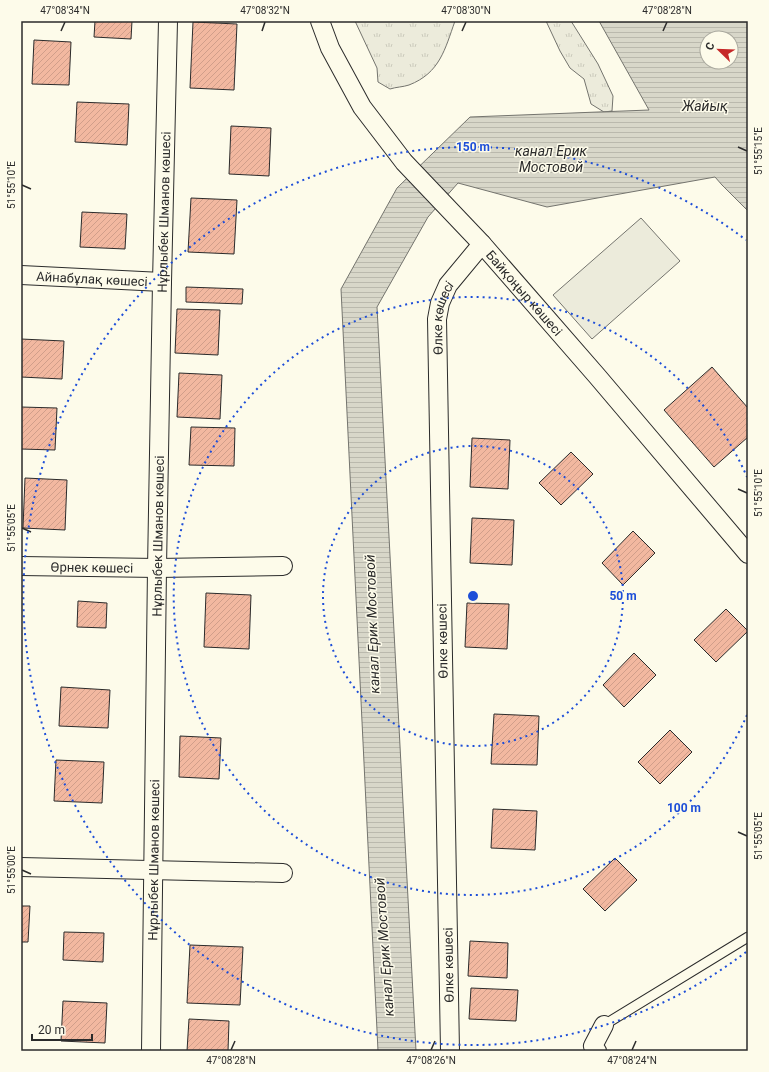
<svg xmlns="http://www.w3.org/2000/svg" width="769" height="1072" font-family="Roboto,sans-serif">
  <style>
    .grass { fill: url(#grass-tufts); stroke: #74746e }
    .garden { fill: #ecebdb; stroke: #74746e }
    .water { fill: url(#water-rules); stroke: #74746e; fill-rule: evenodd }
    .building { fill: url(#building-hatch); stroke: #2b2b2b }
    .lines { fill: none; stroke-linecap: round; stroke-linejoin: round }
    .service-casing { stroke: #2b2b2b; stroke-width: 11 }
    .minor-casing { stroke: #2b2b2b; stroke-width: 20 }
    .service { stroke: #fdfbea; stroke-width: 9 }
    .minor { stroke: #fdfbea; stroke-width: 18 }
    .ticks { fill: none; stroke: #2b2b2b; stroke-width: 1.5 }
    .ring { fill: none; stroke: #1d4ed8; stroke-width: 2; stroke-dasharray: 2 4 }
    .labels { text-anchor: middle; stroke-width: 3; stroke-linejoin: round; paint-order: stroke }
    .street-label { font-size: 13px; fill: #2b2b2b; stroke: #fdfbea }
    .water-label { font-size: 14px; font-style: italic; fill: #2b2b2b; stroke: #fdfbea }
    .centre { fill: #1d4ed8; stroke: #fdfbea; stroke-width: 2 }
    .ring-label { font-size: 12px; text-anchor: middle; font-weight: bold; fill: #1d4ed8; stroke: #fdfbea; stroke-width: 3; stroke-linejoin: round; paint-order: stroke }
    .neatline { fill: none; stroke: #2b2b2b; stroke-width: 1.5 }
    .ticks-label { font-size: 10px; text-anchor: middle; fill: #2b2b2b }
  </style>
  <defs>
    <pattern id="grass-tufts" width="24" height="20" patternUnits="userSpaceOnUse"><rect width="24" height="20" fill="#ecebdb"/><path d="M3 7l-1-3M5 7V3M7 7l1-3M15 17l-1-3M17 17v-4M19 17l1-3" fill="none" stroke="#cbcabc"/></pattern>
    <pattern id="water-rules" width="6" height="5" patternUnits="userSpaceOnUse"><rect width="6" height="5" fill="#d8d7c9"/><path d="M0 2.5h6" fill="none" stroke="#bab9ad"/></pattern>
    <pattern id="building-hatch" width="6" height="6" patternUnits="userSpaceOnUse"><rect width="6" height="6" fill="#f2b8a0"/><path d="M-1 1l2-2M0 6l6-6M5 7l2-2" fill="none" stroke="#d09e8a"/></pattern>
  </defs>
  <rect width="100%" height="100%" fill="#fdfbea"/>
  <g class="grass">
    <path d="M355,21H455C445,49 440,73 409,85C403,87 396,87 390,89L378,82L377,68Z"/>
    <path d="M546,21H571L598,64L613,96L612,111L604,112L591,104L584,79L570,68L560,51Z"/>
  </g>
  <path class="garden" d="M641,218L680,261L592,339L553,295Z"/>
  <path class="water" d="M599,21H748V211L722,185L715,177L547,207L458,183L428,217L377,307L416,1051H378L341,289L397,188L470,117L649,110ZM707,38H731V62H707Z"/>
  <g class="building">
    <path d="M95,21H132L131,39L94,37Z"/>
    <path d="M193,22L237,24L234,90L190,88Z"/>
    <path d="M34,40L71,42L69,85L32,84Z"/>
    <path d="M77,102L129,104L127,145L75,142Z"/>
    <path d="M231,126L271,128L269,176L229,174Z"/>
    <path d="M191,198L237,200L234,254L188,252Z"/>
    <path d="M82,212L127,214L125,249L80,247Z"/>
    <path d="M186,287L243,289L242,304L186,302Z"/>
    <path d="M177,309L220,310L218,355L175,353Z"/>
    <path d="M21,339L64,341L62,379L21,377Z"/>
    <path d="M712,367L748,408V437L714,467L664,410Z"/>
    <path d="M179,373L222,375L220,419L177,417Z"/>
    <path d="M21,407L57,408L55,450L21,449Z"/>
    <path d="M191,427L235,428L234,466L189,465Z"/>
    <path d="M472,438L510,440L508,489L470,487Z"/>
    <path d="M571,452L593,474L561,505L539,483Z"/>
    <path d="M25,478L67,480L65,530L23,528Z"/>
    <path d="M472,518L514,520L512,565L470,563Z"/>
    <path d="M633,531L655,553L623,585L602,563Z"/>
    <path d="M206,593L251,595L249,649L204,647Z"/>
    <path d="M78,601L107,603L106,628L77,627Z"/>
    <path d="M467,603L509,604L507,649L465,647Z"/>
    <path d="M726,609L748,631L716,662L694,640Z"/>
    <path d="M634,653L656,675L624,707L603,685Z"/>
    <path d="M61,687L110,690L108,728L59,726Z"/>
    <path d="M494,714L539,716L537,765L491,764Z"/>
    <path d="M670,730L692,752L660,784L638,762Z"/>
    <path d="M180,736L221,738L219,779L179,777Z"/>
    <path d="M56,760L104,762L102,803L54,801Z"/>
    <path d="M493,809L537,811L535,850L491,848Z"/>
    <path d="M615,858L637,880L605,911L583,889Z"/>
    <path d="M21,906H30L28,942H21Z"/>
    <path d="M64,932L104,933L103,962L63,960Z"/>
    <path d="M470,941L508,943L507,978L468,976Z"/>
    <path d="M190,945L243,947L240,1005L187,1003Z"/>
    <path d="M471,988L518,990L516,1021L469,1019Z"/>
    <path d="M63,1001L107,1003L105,1043L61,1041Z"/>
    <path d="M189,1019L229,1021L228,1051H187Z"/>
  </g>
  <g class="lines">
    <defs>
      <path id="service" d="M604,1025L748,937"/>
      <g id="minor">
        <path id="s1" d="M320,21L330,48L362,107L404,162L482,244L597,376L748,554"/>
        <path id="s2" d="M21,275L162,282"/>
        <path id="s3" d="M21,566L157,568L283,566"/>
        <path d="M21,867L283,873"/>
        <path id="s4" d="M151,1051L157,568L162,282L168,21"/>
        <path id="s5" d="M450,1051L437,319L440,303L448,285L482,244"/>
        <path d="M597,1051L593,1046L604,1025"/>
      </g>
    </defs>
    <use href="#service" class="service-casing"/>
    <use href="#minor" class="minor-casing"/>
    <use href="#service" class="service"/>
    <use href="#minor" class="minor"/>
  </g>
  <path class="ticks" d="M61,31L65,22M262,31L265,22M462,31L466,22M663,31L667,22M738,147L747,151M22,185L31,189M738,489L747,493M22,528L31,532M738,832L747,836M22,870L31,874M231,1050L235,1041M431,1050L435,1041M632,1050L636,1041"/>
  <g class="ring">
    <circle cx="473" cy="596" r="150"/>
    <path d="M747 715A299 299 0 1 1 747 477"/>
    <path d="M746 952A449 449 0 1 1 746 240"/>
  </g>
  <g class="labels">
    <g class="street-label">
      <text dy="5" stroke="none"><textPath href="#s4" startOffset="839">Нұрлыбек Шманов көшесі</textPath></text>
      <text dy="5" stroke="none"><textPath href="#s2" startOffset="71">Айнабұлақ көшесі</textPath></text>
      <text dy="5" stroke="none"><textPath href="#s1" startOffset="343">Байқоңыр көшесi</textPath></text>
      <text dy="5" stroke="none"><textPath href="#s5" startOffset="734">Өлке көшесі</textPath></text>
      <text dy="5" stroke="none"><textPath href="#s4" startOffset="515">Нұрлыбек Шманов көшесі</textPath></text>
      <text dy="5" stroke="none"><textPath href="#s3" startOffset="71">Өрнек көшесі</textPath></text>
      <text transform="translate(442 641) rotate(-91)" y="5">Өлке көшесі</text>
      <text dy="5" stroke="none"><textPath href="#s4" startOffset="191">Нұрлыбек Шманов көшесі</textPath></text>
      <text transform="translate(448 965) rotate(-91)" y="5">Өлке көшесі</text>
    </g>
    <g class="water-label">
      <text x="705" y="111">Жайық</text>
      <text x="551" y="156">канал Ерик<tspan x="551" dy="16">Мостовой</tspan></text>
      <text transform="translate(372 624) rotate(-92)" y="5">канал Ерик Мостовой</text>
      <text transform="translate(384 947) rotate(-94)" y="5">канал Ерик Мостовой</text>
    </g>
  </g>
  <circle cx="473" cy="596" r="6" class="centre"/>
  <g class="ring-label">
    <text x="473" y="151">150 m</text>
    <text x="623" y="600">50 m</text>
    <text x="684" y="812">100 m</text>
  </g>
  <rect width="769" height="1072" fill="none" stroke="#fdfbea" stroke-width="44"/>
  <g transform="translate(719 50) rotate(293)"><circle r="19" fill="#fdfbea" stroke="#a9a89e"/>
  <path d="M0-3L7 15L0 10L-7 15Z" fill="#c62828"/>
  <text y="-6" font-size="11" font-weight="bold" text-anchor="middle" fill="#2b2b2b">С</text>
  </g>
  <path d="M32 1034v6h60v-6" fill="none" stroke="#2b2b2b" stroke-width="2"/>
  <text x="38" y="1034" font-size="12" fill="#2b2b2b" stroke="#fdfbea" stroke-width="3" paint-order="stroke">20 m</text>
  <rect x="22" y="22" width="725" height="1028" class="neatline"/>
  <g class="ticks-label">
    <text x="65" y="14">47°08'34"N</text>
    <text x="265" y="14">47°08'32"N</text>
    <text x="466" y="14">47°08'30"N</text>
    <text x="667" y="14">47°08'28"N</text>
    <text transform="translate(758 151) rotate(-90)" y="4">51°55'15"E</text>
    <text transform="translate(11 185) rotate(-90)" y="4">51°55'10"E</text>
    <text transform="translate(758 493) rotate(-90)" y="4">51°55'10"E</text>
    <text transform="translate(11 528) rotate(-90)" y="4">51°55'05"E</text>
    <text transform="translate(758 836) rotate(-90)" y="4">51°55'05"E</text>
    <text transform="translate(11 870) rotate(-90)" y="4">51°55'00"E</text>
    <text x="231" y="1064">47°08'28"N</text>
    <text x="431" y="1064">47°08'26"N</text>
    <text x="632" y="1064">47°08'24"N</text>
  </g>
</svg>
